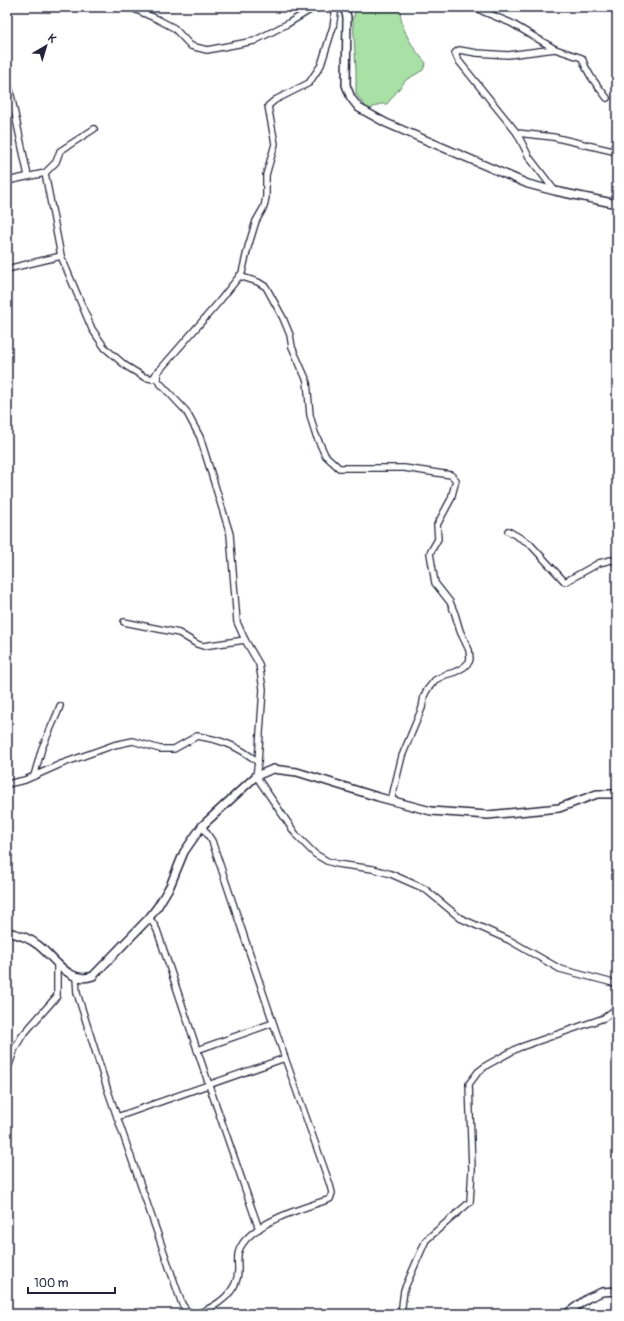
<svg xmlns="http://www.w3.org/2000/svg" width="624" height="1321" font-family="Pangolin,sans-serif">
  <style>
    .green { fill: #a8e0a5; stroke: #658170 }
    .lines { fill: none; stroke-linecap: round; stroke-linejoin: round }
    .minor-casing { stroke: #22223b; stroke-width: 8 }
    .tertiary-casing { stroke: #22223b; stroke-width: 10 }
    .minor { stroke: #fff; stroke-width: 5.5 }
    .tertiary { stroke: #fff; stroke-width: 7 }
  </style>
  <rect width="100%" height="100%" fill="#fff"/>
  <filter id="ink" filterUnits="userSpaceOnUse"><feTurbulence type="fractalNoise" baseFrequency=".025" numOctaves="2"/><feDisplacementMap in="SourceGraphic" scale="8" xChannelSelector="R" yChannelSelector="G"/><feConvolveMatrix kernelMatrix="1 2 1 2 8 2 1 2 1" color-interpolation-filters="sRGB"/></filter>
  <g filter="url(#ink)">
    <path class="green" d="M357,7H400C400,29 412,47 426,63L423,70L406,80L387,104H380L368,110L356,94V71L353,18Z"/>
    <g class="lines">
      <defs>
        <g id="minor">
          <path d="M130,7L157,19L174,28L191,46L207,50L254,41L287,24L315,7"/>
          <path d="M476,7L482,11L511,23L555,49"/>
          <path d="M7,76L28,176"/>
          <path d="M94,129L60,151L56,162L45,173L61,256L92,329L105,348L126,366L144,377L153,379L157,372"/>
          <path d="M517,133L553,137L617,152"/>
          <path d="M7,181L45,173"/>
          <path d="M555,191L529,157L517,133L458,60L455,53L459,50L477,53L508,55L555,49L582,58C587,74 597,85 607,98"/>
          <path d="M7,269L61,256"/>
          <path d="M239,276L258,282L266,287L283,318L290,335L292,347L307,381L310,415L315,433L325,455L339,468H404L451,475L456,480L451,499L437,525L438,539L430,553L435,583L450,602L455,614L460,631L469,650L470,659L469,662L464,667L455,672L445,675L435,680L427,690L424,696L422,708L402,756L391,801"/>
          <path d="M508,531L529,543L565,582L599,563L611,560L617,562"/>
          <path d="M124,622L179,633L197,644L203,646L245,640"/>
          <path d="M258,762L263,689L259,664L245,640L237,622L230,534L200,437L186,411L158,381V372L218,303L242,273L248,247L256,221L264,207L266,197V175L275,144L268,106L275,100L309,83L321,65L333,27L336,7"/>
          <path d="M34,776L42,748L57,714L60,706"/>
          <path d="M7,784L25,780L61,764L114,745L133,741L160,749H174L197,736C222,740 238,746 258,762L256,776L297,836L315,854L327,861L337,864L373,869L391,874L425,889L460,918L509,940L560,969L617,984"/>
          <path d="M149,918L153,923L157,930L209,1085L259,1229"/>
          <path d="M76,978L77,993L108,1091L182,1304L187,1311L196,1314"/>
          <path d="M197,1050L273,1023"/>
          <path d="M7,1071L15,1048L22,1036L57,996V963"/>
          <path d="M117,1117L285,1058"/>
          <path d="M196,1314C216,1307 238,1293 238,1270C238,1259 236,1252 243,1243C260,1220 303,1208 330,1199L332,1193L330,1185L285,1058L212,841L202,826"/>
          <path d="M401,1314L404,1290L426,1240L470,1202L472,1169L469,1084L478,1072L487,1065L518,1048L604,1018L617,1008"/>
        </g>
        <g id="tertiary">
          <path d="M344,7L347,17L346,85L351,98L359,108L386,123L528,184L555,191L617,204"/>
          <path d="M7,932C18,934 29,938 38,945C55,958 69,985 93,976L149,918L158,906L170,886L184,852L202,826L256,776L273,769L297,772L378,797L431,811L488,815L559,808L597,794H617"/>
          <path d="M566,1314L588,1298L602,1292L617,1291"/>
        </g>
      </defs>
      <use href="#minor" class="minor-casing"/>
      <use href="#tertiary" class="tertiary-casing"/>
      <use href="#minor" class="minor"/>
      <use href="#tertiary" class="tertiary"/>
    </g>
  </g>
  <rect width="624" height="1321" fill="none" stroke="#fff" stroke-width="24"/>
  <rect x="12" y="12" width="600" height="1297" fill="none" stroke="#22223b" stroke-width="1.5" filter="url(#ink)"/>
  <g transform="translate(46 46) rotate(38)" stroke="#ffffff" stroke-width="3" paint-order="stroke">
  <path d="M0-3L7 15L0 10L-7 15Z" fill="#22223b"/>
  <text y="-6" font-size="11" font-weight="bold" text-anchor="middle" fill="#22223b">K</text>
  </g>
  <path d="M28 1287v6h87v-6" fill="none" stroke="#22223b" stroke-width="2"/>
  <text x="34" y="1287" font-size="12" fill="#22223b" stroke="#ffffff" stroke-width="3" paint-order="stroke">100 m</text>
</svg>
